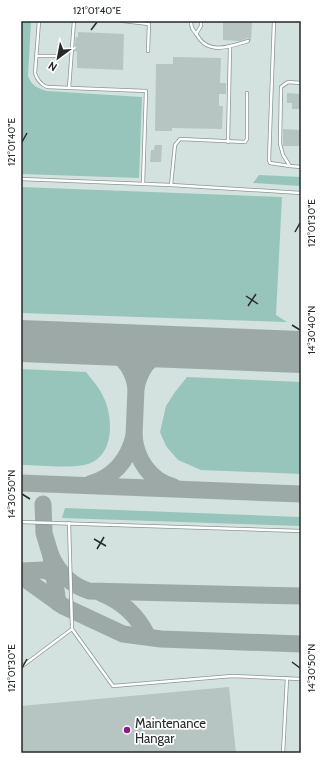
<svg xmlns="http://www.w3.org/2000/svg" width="322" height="774" font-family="Cabin,sans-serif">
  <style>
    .green { fill: #97c5bb }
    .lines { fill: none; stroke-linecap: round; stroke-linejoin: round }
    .taxiway { stroke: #9da9a6; stroke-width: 17 }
    .runway { stroke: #9da9a6; stroke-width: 42 }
    .building { fill: #b6c5c1 }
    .lane-casing { stroke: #899794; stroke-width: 4 }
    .lane { stroke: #fff; stroke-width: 2.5 }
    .ticks { fill: none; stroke: #242a28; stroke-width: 1.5 }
    .poi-dot { fill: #881e84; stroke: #fff; stroke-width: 1.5 }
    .labels { text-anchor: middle; stroke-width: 3.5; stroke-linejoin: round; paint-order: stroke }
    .poi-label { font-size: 13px; fill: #242a28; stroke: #fff; text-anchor: start }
    .neatline { fill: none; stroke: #242a28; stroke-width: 1.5 }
    .ticks-label { font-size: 10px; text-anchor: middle; fill: #242a28 }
  </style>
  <rect width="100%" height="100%" fill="#d3e2de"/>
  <g class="green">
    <path d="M21,21H31L28,76C32,86 37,88 47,91L142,97L139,178L21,174Z"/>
    <path d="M259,175L301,177V186L253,183Z"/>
    <path d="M21,187L282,197L276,315L287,322L21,313Z"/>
    <path d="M21,369L86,372C94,382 102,391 106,403C113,423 113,456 88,464C70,469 40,465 21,465Z"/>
    <path d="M187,377L301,382V474L201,470L178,460L166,446L160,432L166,406L175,392Z"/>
    <path d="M65,508L301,517V526L62,518Z"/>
  </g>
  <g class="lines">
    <g class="taxiway">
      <path d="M94,343C116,350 133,363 136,388C142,359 156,354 182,347"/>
      <path d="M134,436L136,388"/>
      <path d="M21,483L301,494"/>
      <path d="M90,484C114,477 128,460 134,436C136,459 150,481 174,487"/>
      <path d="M43,504L44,533L51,556L58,603"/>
      <path d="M51,556C59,573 70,585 89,591L301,596"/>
      <path d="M21,571L43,570L63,576"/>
      <path d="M21,576L63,606L123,634L161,639L301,644"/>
      <path d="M101,593C121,601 137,615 147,635"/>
    </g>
    <path class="runway" d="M21,341L301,352"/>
  </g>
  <g class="building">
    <path d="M223,21L252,22L251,41L248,38L240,41L223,40Z"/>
    <path d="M78,32L124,34L123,70L77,68V52L74,51L76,37H78Z"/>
    <path d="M173,57L221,58L220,83H226V94H219V106H223L222,129L172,128V131H155L156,64H173Z"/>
    <path d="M287,93L301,94V109H292V103H287Z"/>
    <path d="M283,129L301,130V146H283Z"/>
    <path d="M155,145H162L161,162H150L151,150H154Z"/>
    <path d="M229,687L236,753H21V706Z"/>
  </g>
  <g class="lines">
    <defs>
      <g id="lane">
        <path d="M39,21L35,73C37,80 40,84 47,87L146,91L143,184"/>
        <path d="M123,21L149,24L148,51"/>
        <path d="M191,21C191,28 193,30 197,35C208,55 229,47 248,41"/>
        <path d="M274,21L269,160L270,163L290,166"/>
        <path d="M196,34L201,26V21"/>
        <path d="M37,56H56"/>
        <path d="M301,83L288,82L281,87L280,144L283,155L290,166L301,167"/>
        <path d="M69,88L74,21"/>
        <path d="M228,142L230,48"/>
        <path d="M21,179L171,185L301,193"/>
        <path d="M171,185L175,145L180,139L245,142L247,139V93"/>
        <path d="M21,522L301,531"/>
        <path d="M69,523L72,629L113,686L232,676L301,679"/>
        <path d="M21,667L72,629"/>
        <path d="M283,753L287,678"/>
      </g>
    </defs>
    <use href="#lane" class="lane-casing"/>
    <use href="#lane" class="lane"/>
  </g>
  <path class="ticks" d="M91,30L97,22M22,142L27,133M295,232L300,223M246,296L258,304M248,306L256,294M292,325L300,330M22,494L30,499M94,539L106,546M97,549L104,537M292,662L300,668M22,668L27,659"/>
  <circle class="poi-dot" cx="127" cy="730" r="4"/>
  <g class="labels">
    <g class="poi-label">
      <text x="135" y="728">Maintenance<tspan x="135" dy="15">Hangar</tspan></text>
    </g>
  </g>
  <rect width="322" height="774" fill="none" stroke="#ffffff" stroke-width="44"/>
  <g transform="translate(58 58) rotate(212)" stroke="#ffffff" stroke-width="3" paint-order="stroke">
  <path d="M0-3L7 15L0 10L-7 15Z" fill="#242a28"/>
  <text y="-6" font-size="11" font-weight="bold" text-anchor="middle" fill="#242a28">N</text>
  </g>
  <rect x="22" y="22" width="278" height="730" class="neatline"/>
  <g class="ticks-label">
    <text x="97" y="14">121°01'40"E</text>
    <text transform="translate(11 142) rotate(-90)" y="4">121°01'40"E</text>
    <text transform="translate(311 223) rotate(-90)" y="4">121°01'30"E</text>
    <text transform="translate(311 330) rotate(-90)" y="4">14°30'40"N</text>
    <text transform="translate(11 494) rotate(-90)" y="4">14°30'50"N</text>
    <text transform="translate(311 668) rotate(-90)" y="4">14°30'50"N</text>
    <text transform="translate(11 668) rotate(-90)" y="4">121°01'30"E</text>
  </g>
</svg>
